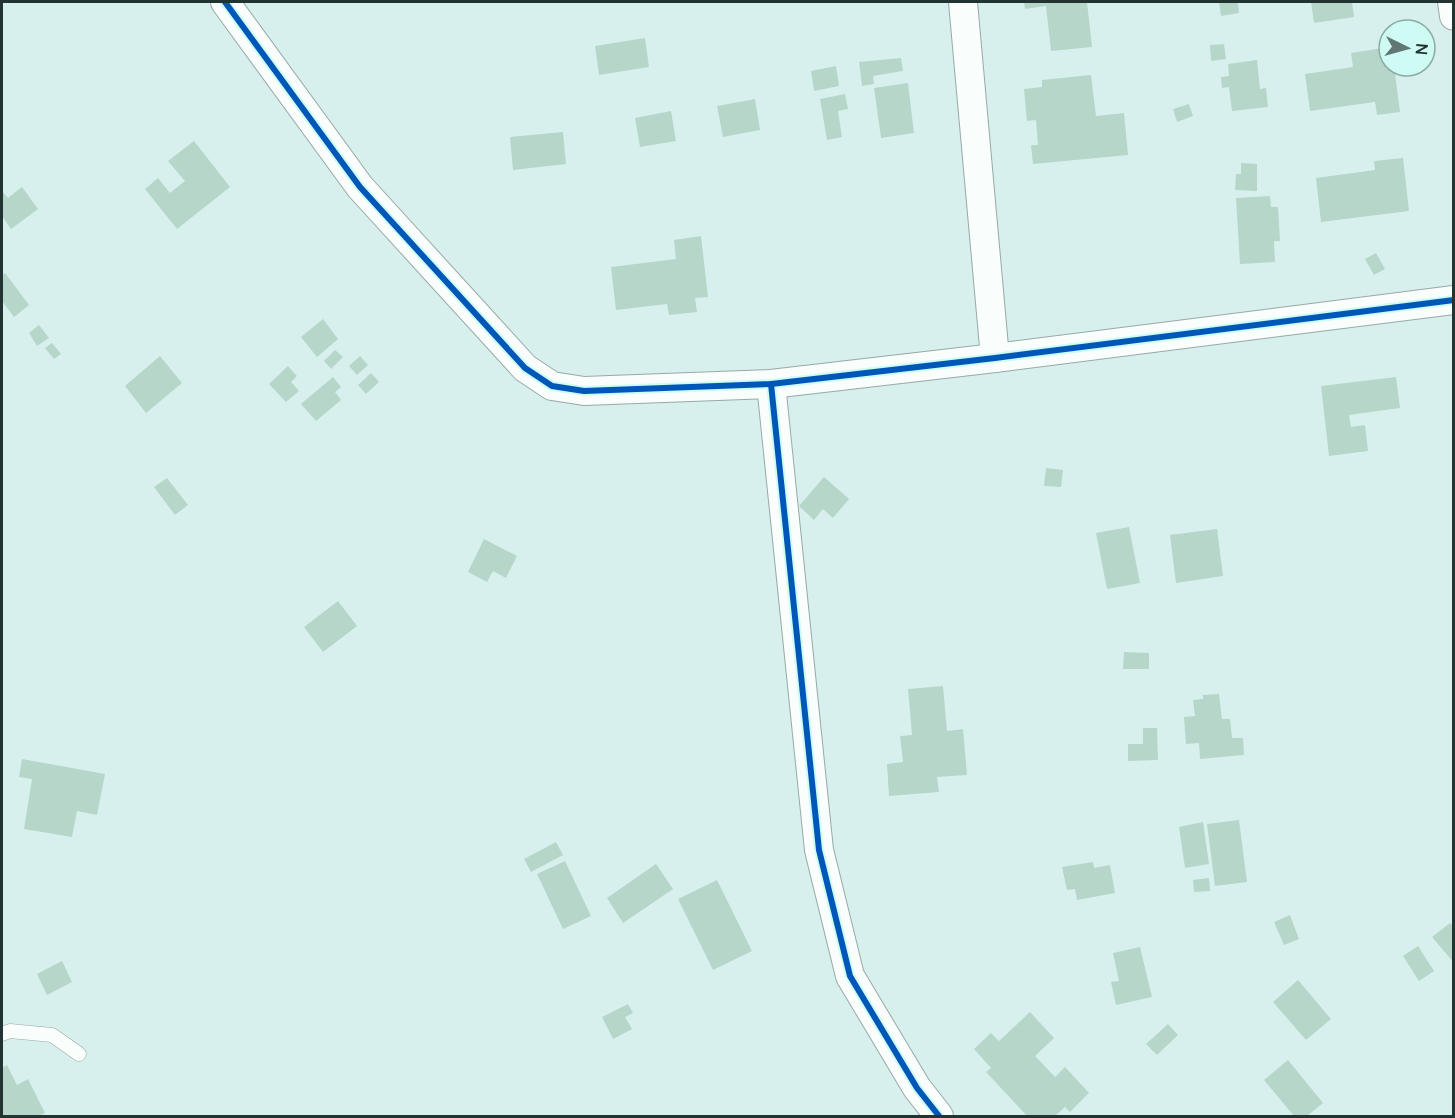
<svg xmlns="http://www.w3.org/2000/svg" width="1455" height="1118" font-family="Manrope,sans-serif">
  <style>
    .building { fill: #b6d6ca }
    .lines { fill: none; stroke-linecap: round; stroke-linejoin: round }
    .lane-casing { stroke: #97a9a7; stroke-width: 15 }
    .street-casing { stroke: #97a9a7; stroke-width: 30 }
    .lane { stroke: #f9fdfc; stroke-width: 14 }
    .street { stroke: #f9fdfc; stroke-width: 28 }
    .cycleway-casing { stroke: #cefbf4; stroke-width: 10 }
    .cycleway { stroke: #0057b8; stroke-width: 6 }
  </style>
  <rect width="100%" height="100%" fill="#d8f0ed"/>
  <g class="building">
    <path d="M1024,2H1087L1092,47L1051,51L1046,6L1025,9Z"/>
    <path d="M1219,2H1238L1239,13L1221,16Z"/>
    <path d="M1311,2H1352L1354,17L1314,23Z"/>
    <path d="M645,38L649,67L599,75L595,46Z"/>
    <path d="M1224,44L1226,59L1211,61L1210,45Z"/>
    <path d="M1389,47V66H1394L1400,112L1377,115L1375,102L1310,111L1305,74L1353,67L1351,53Z"/>
    <path d="M901,58L903,71L873,76L874,84L862,86L859,62Z"/>
    <path d="M1257,60L1260,89L1266,88L1268,107L1232,111L1229,87L1222,88L1221,77L1229,76L1228,64Z"/>
    <path d="M836,66L839,86L814,91L811,71Z"/>
    <path d="M1091,75L1096,116L1124,113L1128,155L1033,164L1031,145H1038L1036,120L1027,121L1024,89L1042,87V80Z"/>
    <path d="M908,83L914,133L881,138L874,88Z"/>
    <path d="M845,94L848,109L838,111L842,137L827,140L820,99Z"/>
    <path d="M755,99L760,130L723,137L717,106Z"/>
    <path d="M1189,104L1193,116L1177,122L1173,109Z"/>
    <path d="M671,111L676,141L640,147L635,118Z"/>
    <path d="M563,132L566,164L513,170L510,137Z"/>
    <path d="M194,141L230,187L177,229L145,189L158,178L170,193L185,181L168,161Z"/>
    <path d="M1403,158L1409,211L1321,222L1316,178L1375,170L1374,161Z"/>
    <path d="M1241,163L1257,164V191L1235,190L1236,174H1241Z"/>
    <path d="M22,187L38,209L11,229L2,216V194L3,192L8,198Z"/>
    <path d="M1270,196L1271,207H1278L1280,241H1274L1275,262L1240,264L1236,198Z"/>
    <path d="M701,236L708,297L695,298L697,312L669,315L667,304L616,310L611,267L676,259L674,240Z"/>
    <path d="M1376,253L1385,269L1374,275L1365,259Z"/>
    <path d="M5,273L29,305L14,317L2,301V275Z"/>
    <path d="M323,319L338,339L317,357L301,337Z"/>
    <path d="M39,325L49,338L37,346L29,333Z"/>
    <path d="M52,343L61,354L54,359L45,348Z"/>
    <path d="M335,350L343,357L331,369L324,361Z"/>
    <path d="M160,356L182,383L146,413L125,386Z"/>
    <path d="M360,356L368,365L357,375L349,366Z"/>
    <path d="M288,366L297,376L291,382L299,391L286,402L269,384Z"/>
    <path d="M371,373L379,382L366,394L358,385Z"/>
    <path d="M333,377L341,387L335,392L341,400L316,421L301,404Z"/>
    <path d="M1396,377L1400,408L1349,415L1351,427L1365,425L1368,451L1329,456L1321,386Z"/>
    <path d="M1046,468L1063,470L1061,487L1044,486Z"/>
    <path d="M824,477L849,499L833,518L823,509L814,520L799,506Z"/>
    <path d="M167,478L188,505L175,515L154,487Z"/>
    <path d="M1129,527L1140,583L1107,589L1096,533Z"/>
    <path d="M1217,529L1223,576L1176,583L1170,535Z"/>
    <path d="M484,539L517,556L506,578L493,571L487,582L468,572Z"/>
    <path d="M338,601L357,626L323,652L304,627Z"/>
    <path d="M1124,652L1149,653V669H1123Z"/>
    <path d="M943,686L947,731L963,729L967,775L937,777L939,792L889,796L887,764L903,762L900,736L912,735L908,689Z"/>
    <path d="M1219,694L1222,719H1230L1232,738H1243L1244,755L1200,759L1199,743L1186,744L1184,717L1195,716L1193,700L1203,699V695Z"/>
    <path d="M1143,728H1157L1158,760L1128,761V744H1143Z"/>
    <path d="M22,759L105,774L97,815L77,811L72,837L24,829L32,779L19,777Z"/>
    <path d="M1239,820L1247,882L1215,886L1207,824Z"/>
    <path d="M1203,822L1209,864L1185,868L1179,827Z"/>
    <path d="M556,842L563,855L531,872L524,859Z"/>
    <path d="M565,861L591,916L563,929L537,874Z"/>
    <path d="M1093,862L1094,868L1110,865L1115,893L1077,900L1075,889L1067,890L1062,867Z"/>
    <path d="M656,864L673,889L623,923L607,898Z"/>
    <path d="M1209,878L1210,891L1194,892L1193,880Z"/>
    <path d="M717,880L752,951L713,970L678,899Z"/>
    <path d="M1290,915L1299,939L1284,945L1274,922Z"/>
    <path d="M1450,923L1454,927V963L1432,937Z"/>
    <path d="M1418,946L1434,971L1419,981L1403,956Z"/>
    <path d="M1140,947L1152,997L1116,1005L1111,982L1119,981L1113,953Z"/>
    <path d="M62,961L72,982L47,995L37,974Z"/>
    <path d="M1298,980L1331,1019L1306,1040L1273,1002Z"/>
    <path d="M628,1004L633,1013L625,1017L632,1029L613,1039L602,1017Z"/>
    <path d="M1030,1012L1054,1038L1035,1056L1055,1077L1065,1067L1089,1093L1070,1112L1065,1107L1055,1116H1027L986,1072L991,1068L974,1049L991,1033L999,1041Z"/>
    <path d="M1168,1024L1178,1035L1157,1055L1146,1044Z"/>
    <path d="M1288,1060L1323,1103L1307,1116H1294L1264,1080Z"/>
    <path d="M7,1065L17,1085L28,1079L45,1113L39,1116H2V1068Z"/>
  </g>
  <g class="lines">
    <defs>
      <path id="lane" d="M2,1034L10,1031L52,1035L79,1054"/>
      <g id="street">
        <path d="M225,2L360,187L525,368L552,386L584,391L771,384L995,358L1454,300"/>
        <path d="M963,2L995,358"/>
        <path d="M1452,2L1454,16"/>
        <path d="M771,384L819,850L850,976L917,1088L939,1116"/>
      </g>
    </defs>
    <use href="#lane" class="lane-casing"/>
    <use href="#street" class="street-casing"/>
    <use href="#lane" class="lane"/>
    <use href="#street" class="street"/>
    <defs>
      <g id="cycleway">
        <path d="M225,2L360,187L525,368L552,386L584,391L771,384L995,358L1454,300"/>
        <path d="M771,384L819,850L850,976L917,1088L939,1116"/>
      </g>
    </defs>
    <use href="#cycleway" class="cycleway-casing"/>
    <use href="#cycleway" class="cycleway"/>
  </g>
  <rect width="1455" height="1118" fill="none" stroke="#223431" stroke-width="6"/>
  <g transform="translate(1407 48) rotate(95)"><circle r="28" fill="#cefbf4" stroke="#89aba6" stroke-width="1.5"/>
  <path d="M0-4.5L10 22L0 15L-10 22Z" fill="#627673"/>
  <text y="-9" font-size="16" font-weight="bold" text-anchor="middle" fill="#223431">N</text>
  </g>
</svg>
